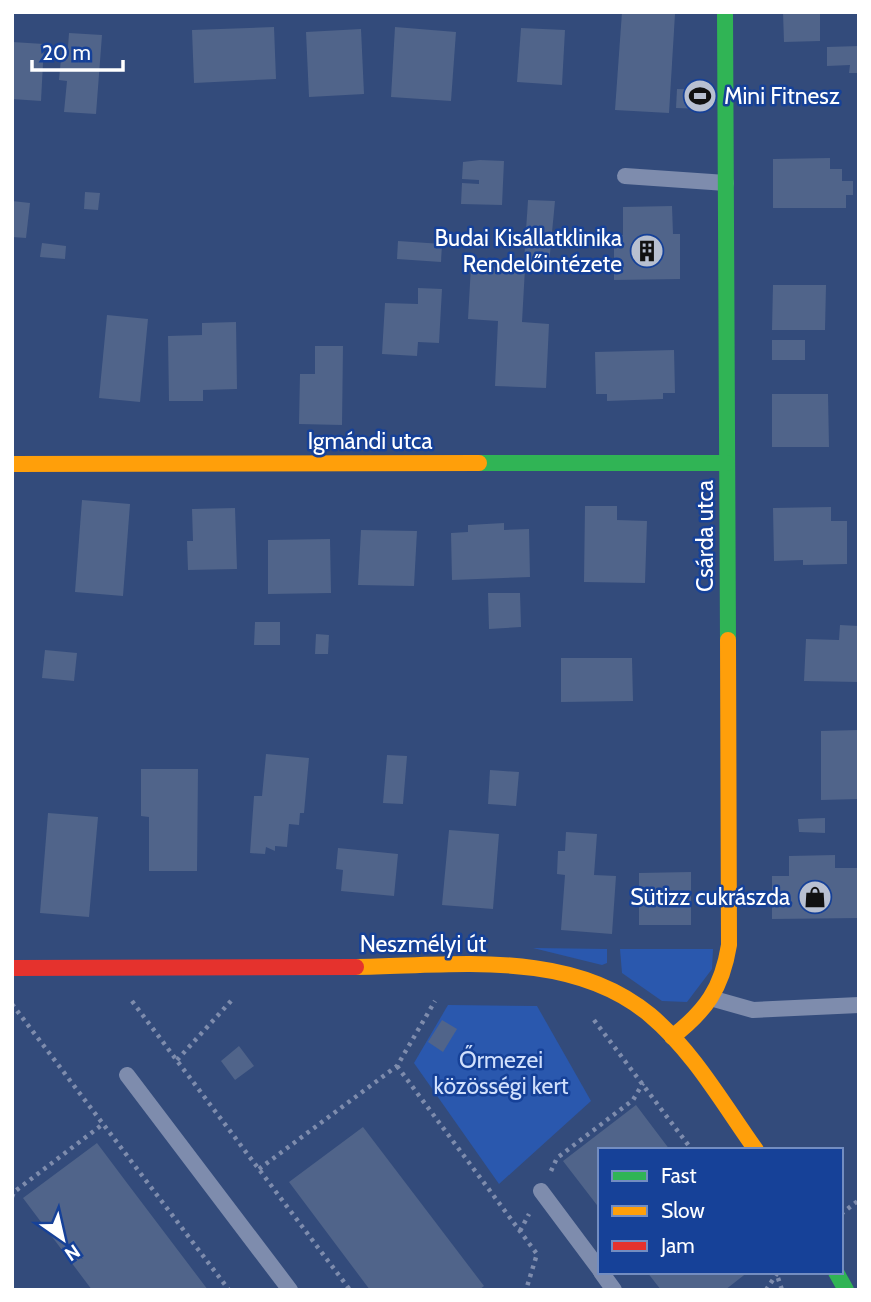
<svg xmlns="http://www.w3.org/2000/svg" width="871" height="1302" font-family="Cabin,sans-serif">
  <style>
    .green { fill: #2a58ae }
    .building { fill: #50648a }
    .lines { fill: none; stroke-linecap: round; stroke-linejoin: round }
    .path { stroke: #7e8cad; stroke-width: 4.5; stroke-dasharray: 3.5 5; stroke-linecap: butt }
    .lane { stroke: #7e8cad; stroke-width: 16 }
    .fast { stroke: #30b455; stroke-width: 16 }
    .slow { stroke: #ff9f0a; stroke-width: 16 }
    .jam { stroke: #e5322d; stroke-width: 16 }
    .labels { text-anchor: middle; stroke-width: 5; stroke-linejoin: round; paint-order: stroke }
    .poi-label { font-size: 23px; fill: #fff; stroke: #164198; text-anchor: end }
    .street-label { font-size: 23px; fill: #fff; stroke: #164198 }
    .park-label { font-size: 23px; fill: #d1e0fc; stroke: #164198 }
  </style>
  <rect width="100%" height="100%" fill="#334b7b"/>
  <g class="green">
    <path d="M533,948L607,949V963L602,965Z"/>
    <path d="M620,949H713L712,969L687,1002L662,1001L622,973Z"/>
    <path d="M448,1005L537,1006L591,1101L499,1184L414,1063Z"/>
  </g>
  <g class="building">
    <path d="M622,12L675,14L669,113L615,110Z"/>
    <path d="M783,12H820V41L784,42Z"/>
    <path d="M274,27L276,79L194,83L192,30Z"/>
    <path d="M395,27L456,32L451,101L391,97Z"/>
    <path d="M521,28L565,30L562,85L517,82Z"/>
    <path d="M361,29L364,94L309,97L306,32Z"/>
    <path d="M69,33L102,35L96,114L64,112L67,81L59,80L62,47H68Z"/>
    <path d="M12,42L44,44L41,101L12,99Z"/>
    <path d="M859,46V73H849L850,65L827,66V47Z"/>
    <path d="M677,89L706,90L705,109L676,108Z"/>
    <path d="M830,158V169H842V181H853V195H846V208H773V159Z"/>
    <path d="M480,160L504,161L502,205L461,204L462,183L479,184V180L462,179L463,162Z"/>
    <path d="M85,192L100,193L98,210L84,209Z"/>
    <path d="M528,200L555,201L549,264L524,262Z"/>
    <path d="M12,201L30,203L26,238L12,237Z"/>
    <path d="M672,206L673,234H680V279L614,280V235H623V207Z"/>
    <path d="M398,241L442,244L441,262L397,259Z"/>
    <path d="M42,243L66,246L65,259L40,257Z"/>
    <path d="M471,266L525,268L522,322L549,324L546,388L495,386L498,321L468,319Z"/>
    <path d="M773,285H826L825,330H772Z"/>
    <path d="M418,288L442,289L439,343L418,342L417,356L382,354L385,303L418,304Z"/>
    <path d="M107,315L148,319L140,402L99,398Z"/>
    <path d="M236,322L237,389L203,390V401H169L168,336L202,335V323Z"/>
    <rect x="772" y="340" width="33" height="20"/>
    <path d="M315,346H343L342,425L299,424L300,374H315Z"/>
    <path d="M674,350L675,393H663V399L607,401V394H596L595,352Z"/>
    <path d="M772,394H828L829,447H772Z"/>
    <path d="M82,500L130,504L123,596L75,592Z"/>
    <path d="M585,506H617V520L647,521L645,583L584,582Z"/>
    <path d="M831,507V521H847V564L803,565V560L774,561L773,508Z"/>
    <path d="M235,508L237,569L188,570L187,541H193L192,509Z"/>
    <path d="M504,523V530L529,529L530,577L452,580L451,533L468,532V525Z"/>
    <path d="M361,530L417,531L414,586L358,585Z"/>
    <path d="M330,539L331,593L268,594V540Z"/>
    <path d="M488,593H520L521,627L489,629Z"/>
    <path d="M255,622H280V645H254Z"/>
    <path d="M840,625L859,626V682L804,681L806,639L839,640Z"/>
    <path d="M316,634L329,635L328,654H315Z"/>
    <path d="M45,650L77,653L74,681L42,678Z"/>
    <path d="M561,658H632L633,701L561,702Z"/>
    <path d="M859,730V799L821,800V731Z"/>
    <path d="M266,754L309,758L304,813H300L299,825L289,824L287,847L275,846V851L266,847L265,854L250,853L254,796H262Z"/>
    <path d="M387,755L407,756L403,804L383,803Z"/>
    <path d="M141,769H198L197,871H149V817L141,816Z"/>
    <path d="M490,770L519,772L516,806L488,804Z"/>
    <path d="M48,813L98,817L89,917L40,913Z"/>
    <path d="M825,818V833L799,832L798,819Z"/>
    <path d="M449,830L499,834L493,909L442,905Z"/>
    <path d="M566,832L597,834L594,875L616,876L612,934L561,930L565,875L557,874L558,851H565Z"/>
    <path d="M338,848L398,854L394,896L341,891L343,870L336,869Z"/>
    <path d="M835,855V868H859V918L772,919V876H789V856Z"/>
    <path d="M691,872V925H639V873Z"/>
    <path d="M442,1020L457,1029L443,1052L428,1042Z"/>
    <path d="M239,1046L254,1066L235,1080L221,1061Z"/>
    <path d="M636,1105L670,1150H600V1209L563,1161Z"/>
    <path d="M363,1127L484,1286L479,1290H370L289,1182Z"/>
    <path d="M97,1143L127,1183L208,1290H92L23,1198Z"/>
    <path d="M647,1272H748L725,1290H661Z"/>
  </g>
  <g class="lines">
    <g class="path">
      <path d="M132,1001L350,1290"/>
      <path d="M12,1004L229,1290"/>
      <path d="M594,1020L692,1150"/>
      <path d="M177,1060L231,1001"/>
      <path d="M397,1066L537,1254L526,1290"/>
      <path d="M259,1169L397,1066L435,1001"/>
      <path d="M551,1171L557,1158L633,1100L643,1083"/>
      <path d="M12,1197L14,1192L103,1124"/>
      <path d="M841,1214L859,1200"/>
      <path d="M520,1231L529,1214"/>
      <path d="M778,1278L782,1290"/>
      <path d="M766,1290L778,1272"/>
    </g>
    <g class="lane">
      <path d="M625,176L726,183"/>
      <path d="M714,999L753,1010L859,1005"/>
      <path d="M127,1075L290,1290"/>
      <path d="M541,1191L600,1270"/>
      <path d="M601,1272L614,1290"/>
    </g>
    <g class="fast">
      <path d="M725,12L728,640"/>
      <path d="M479,463H727"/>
      <path d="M836,1272L846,1290"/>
    </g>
    <g class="slow">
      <path d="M12,464L479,463"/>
      <path d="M356,967C454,966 570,948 650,1015C694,1052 723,1104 756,1150"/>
      <path d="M672,1037C706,1011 722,988 729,945L728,640"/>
    </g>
    <path class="jam" d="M12,968L356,967"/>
  </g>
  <defs>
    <symbol id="stadium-disc" viewBox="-11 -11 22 22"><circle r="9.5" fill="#b8c0d1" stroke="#164198"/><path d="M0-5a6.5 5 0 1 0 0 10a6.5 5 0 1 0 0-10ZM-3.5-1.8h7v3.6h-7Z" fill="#111"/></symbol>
    <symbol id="building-disc" viewBox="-11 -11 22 22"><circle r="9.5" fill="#b8c0d1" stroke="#164198"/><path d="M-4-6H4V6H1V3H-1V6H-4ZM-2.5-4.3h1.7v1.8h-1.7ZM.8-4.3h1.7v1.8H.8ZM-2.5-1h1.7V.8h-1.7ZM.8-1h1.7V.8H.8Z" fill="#111"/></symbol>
    <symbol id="shop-disc" viewBox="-11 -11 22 22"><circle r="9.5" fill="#b8c0d1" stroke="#164198"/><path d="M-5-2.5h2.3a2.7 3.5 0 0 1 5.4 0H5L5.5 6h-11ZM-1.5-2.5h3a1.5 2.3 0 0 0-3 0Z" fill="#111"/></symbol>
  </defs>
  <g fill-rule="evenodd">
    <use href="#stadium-disc" x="681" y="77" width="38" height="38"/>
    <use href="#building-disc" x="628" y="232" width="38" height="38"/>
    <use href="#shop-disc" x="796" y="878" width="38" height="38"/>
  </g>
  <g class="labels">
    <g class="poi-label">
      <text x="724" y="104" text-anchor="start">Mini Fitnesz</text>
      <text x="622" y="246">Budai Kisállatklinika<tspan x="622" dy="26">Rendelőintézete</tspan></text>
      <text x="790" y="905">Sütizz cukrászda</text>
    </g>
    <g class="street-label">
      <text x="370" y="449">Igmándi utca</text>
      <text transform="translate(705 536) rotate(-90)" y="8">Csárda utca</text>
      <text x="423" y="952">Neszmélyi út</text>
    </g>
    <g class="park-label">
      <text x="501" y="1068">Őrmezei<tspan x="501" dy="26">közösségi kert</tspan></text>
    </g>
  </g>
  <rect width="871" height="1302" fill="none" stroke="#ffffff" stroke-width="28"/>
  <rect x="598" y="1148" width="245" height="126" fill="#164198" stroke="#738dc1" stroke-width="2"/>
  <rect x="612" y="1171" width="35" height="10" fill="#30b455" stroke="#738dc1" stroke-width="2"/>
  <text x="661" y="1183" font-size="21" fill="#ffffff">Fast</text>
  <rect x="612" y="1206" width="35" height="10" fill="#ff9f0a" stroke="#738dc1" stroke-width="2"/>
  <text x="661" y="1218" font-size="21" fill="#ffffff">Slow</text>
  <rect x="612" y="1241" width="35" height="10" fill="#e5322d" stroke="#738dc1" stroke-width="2"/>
  <text x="661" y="1253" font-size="21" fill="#ffffff">Jam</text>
  <g transform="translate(63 1239) rotate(146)" stroke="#164198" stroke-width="5" paint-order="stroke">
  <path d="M0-5L12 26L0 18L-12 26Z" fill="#ffffff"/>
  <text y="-10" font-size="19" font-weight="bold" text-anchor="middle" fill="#ffffff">N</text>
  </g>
  <path d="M32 60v10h91v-10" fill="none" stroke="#ffffff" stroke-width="3.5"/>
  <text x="42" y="60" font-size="21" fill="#ffffff" stroke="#164198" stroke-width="5" paint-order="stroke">20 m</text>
</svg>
